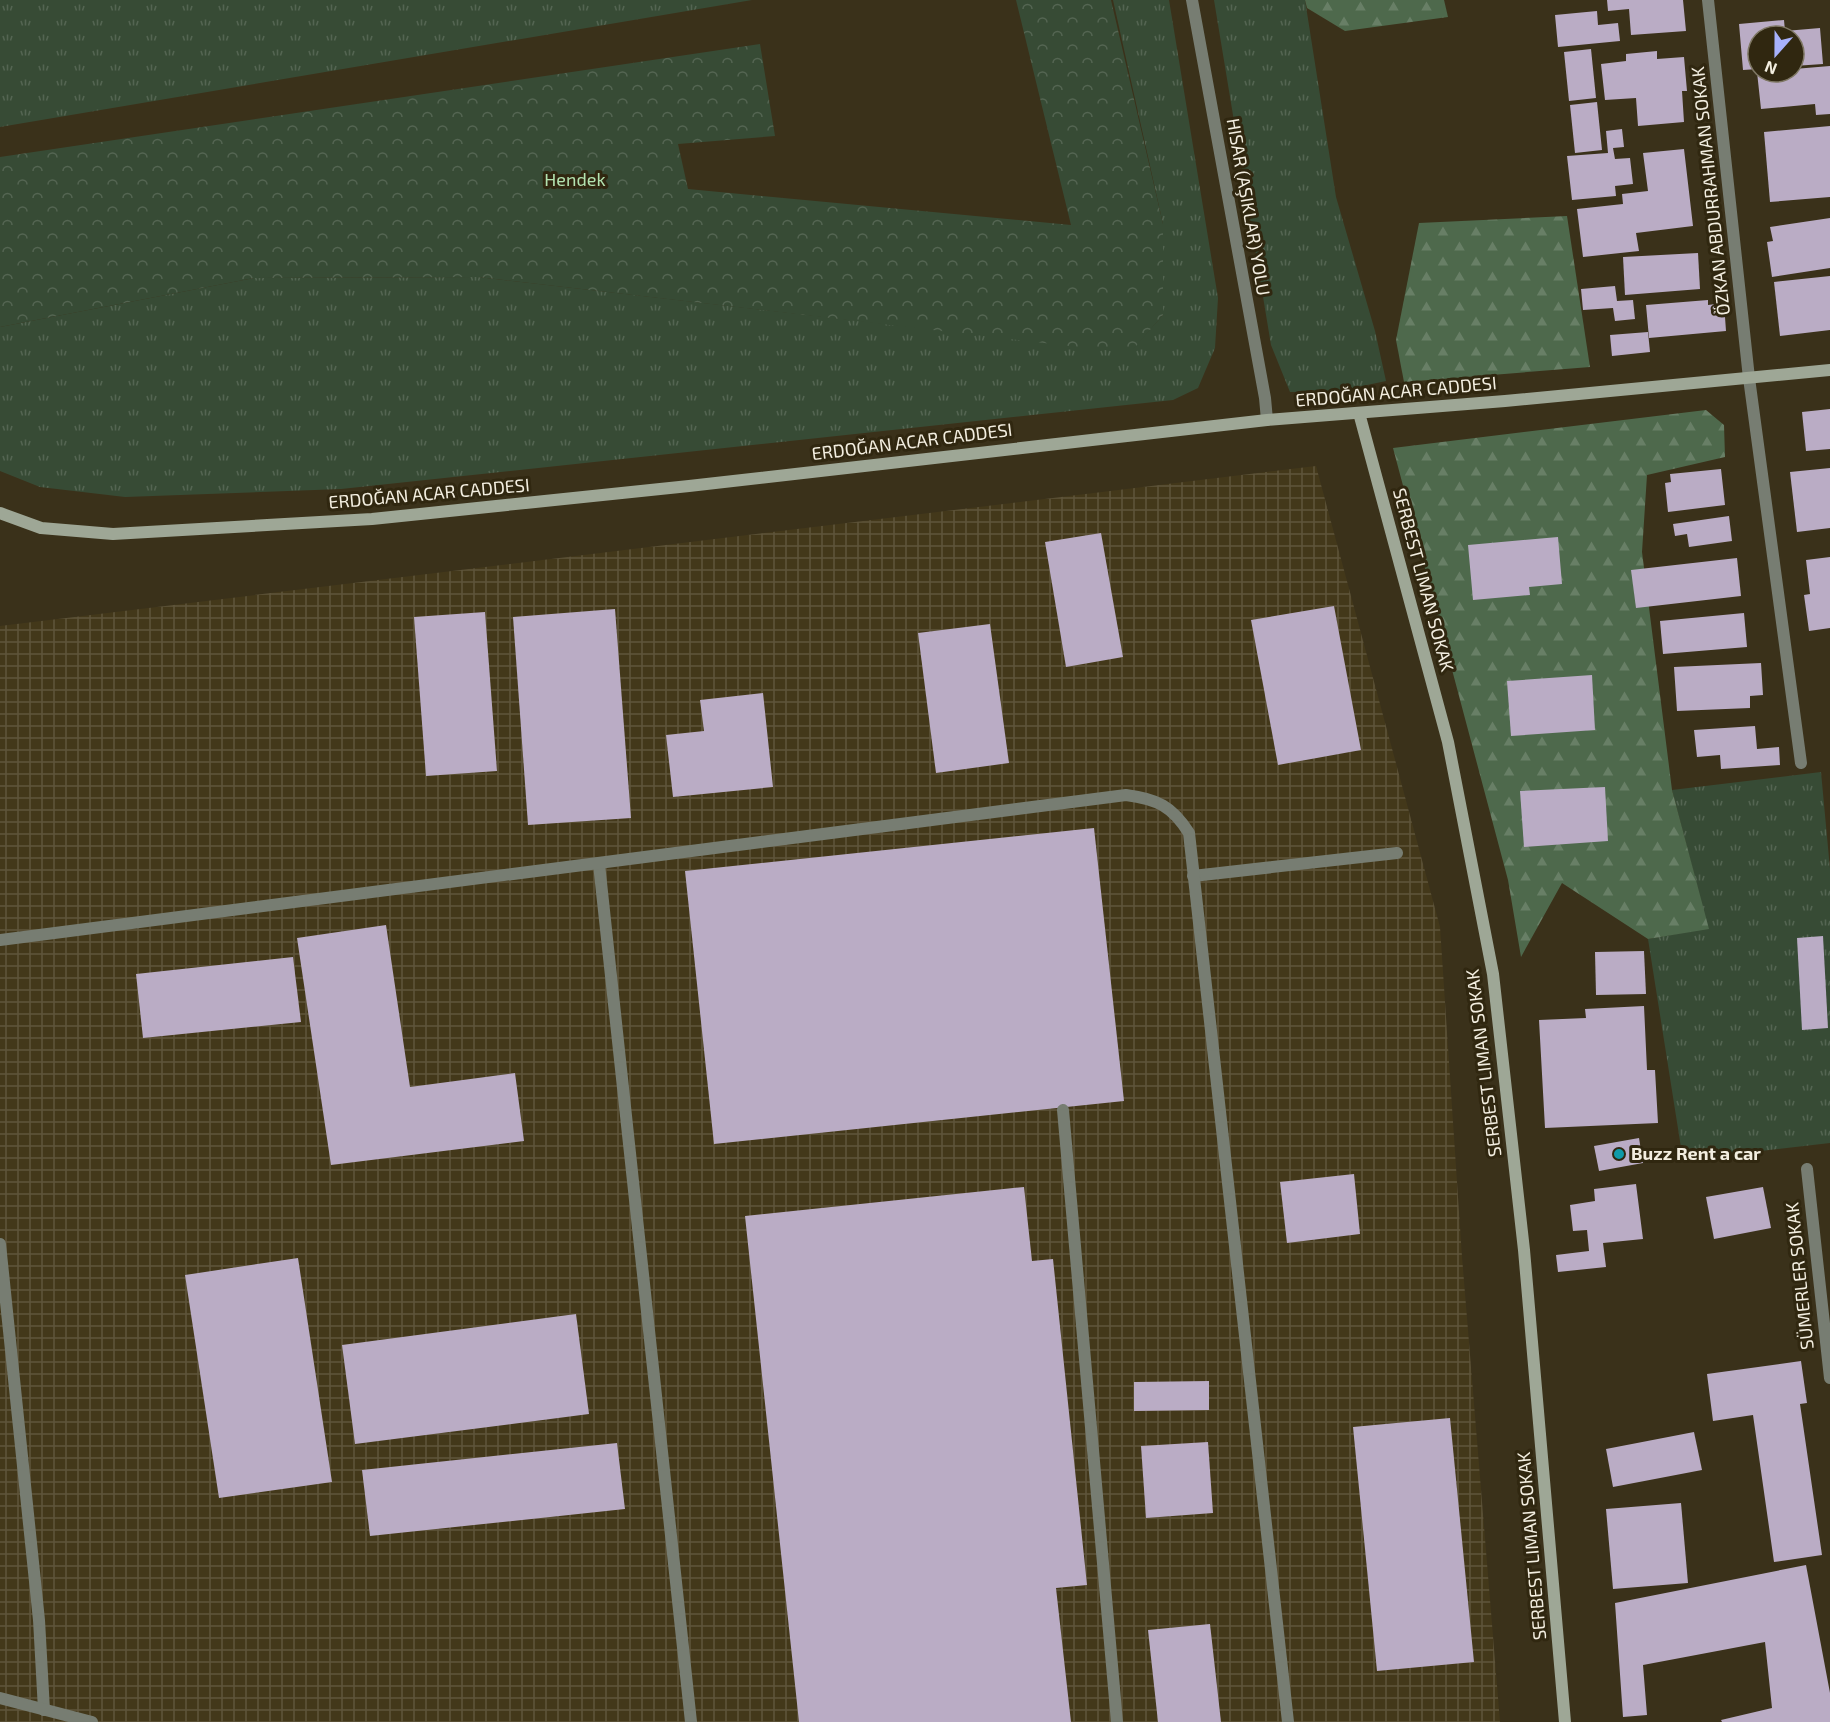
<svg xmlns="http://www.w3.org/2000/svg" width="1830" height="1722" font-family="'Exo 2',sans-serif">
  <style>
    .industrial { fill: url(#industrial-grid) }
    .grass { fill: url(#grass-tufts) }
    .forest { fill: url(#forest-firs) }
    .park { fill: url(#park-crowns) }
    .building { fill: #baacc5 }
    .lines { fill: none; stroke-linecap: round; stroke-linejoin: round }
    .minor { stroke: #777d72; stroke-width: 12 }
    .tertiary { stroke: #777d72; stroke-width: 12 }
    .secondary { stroke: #9ea796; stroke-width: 12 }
    .culture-dot { fill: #0f9aa8; stroke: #302710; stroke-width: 2 }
    .labels { text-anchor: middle; stroke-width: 6; stroke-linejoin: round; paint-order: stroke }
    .park-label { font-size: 18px; fill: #b3e3b0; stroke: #302710 }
    .street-label { font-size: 18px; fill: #f3eee0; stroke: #302710 }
    .poi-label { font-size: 18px; font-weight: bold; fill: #f3eee0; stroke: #302710; text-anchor: start }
  </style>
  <defs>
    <pattern id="industrial-grid" width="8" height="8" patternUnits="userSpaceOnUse" patternTransform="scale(1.5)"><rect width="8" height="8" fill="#43381a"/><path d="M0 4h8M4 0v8" fill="none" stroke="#5f553b"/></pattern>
    <pattern id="grass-tufts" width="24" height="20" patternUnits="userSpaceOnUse" patternTransform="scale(1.5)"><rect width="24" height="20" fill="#374b35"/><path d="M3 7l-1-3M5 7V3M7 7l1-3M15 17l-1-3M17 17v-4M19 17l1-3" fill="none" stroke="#546552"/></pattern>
    <pattern id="forest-firs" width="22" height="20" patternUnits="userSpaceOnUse" patternTransform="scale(1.5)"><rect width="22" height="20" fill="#4e694c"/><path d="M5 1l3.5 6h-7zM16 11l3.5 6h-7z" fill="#687f66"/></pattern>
    <pattern id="park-crowns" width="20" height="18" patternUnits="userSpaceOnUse" patternTransform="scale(1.5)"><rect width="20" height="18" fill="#374b35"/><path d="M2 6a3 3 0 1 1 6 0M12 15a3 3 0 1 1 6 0" fill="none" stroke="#546552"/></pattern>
  </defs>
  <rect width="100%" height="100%" fill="#3a311a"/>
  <path class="industrial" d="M1316,466L1440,927L1462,1257L1500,1722H0V626Z"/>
  <g class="grass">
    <path d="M0,0H752L0,127Z"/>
    <path d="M1113,0H1169L1218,298L1215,348L1198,388L1173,400L341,489L125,497L40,487L0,471V327L254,278L478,277L1130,352L1163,315V224Z"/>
    <path d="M1214,0H1305L1336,197L1375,331L1386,381L1334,392H1290L1271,345Z"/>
    <path d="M1821,772L1830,869V1143L1683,1160L1648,939L1708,928L1672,790Z"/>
  </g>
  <g class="forest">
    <path d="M1305,0H1444L1448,17L1345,31L1307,8Z"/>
    <path d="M1567,216L1590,367L1404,382L1396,340L1419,223Z"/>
    <path d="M1706,410L1724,425L1725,457L1647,475L1642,552L1672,790L1709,929L1648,939L1562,883L1521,957L1508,880L1393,448Z"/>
  </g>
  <path class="park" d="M1016,0H1111L1163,224V315L1130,353L478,277L254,278L0,327V157L760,44L775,136L678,144L688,189L1071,225Z"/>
  <g class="building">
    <path d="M1607,0H1683L1686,31L1631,35L1629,9L1608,11Z"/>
    <path d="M1597,11L1598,25L1618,23L1620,41L1558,47L1555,15Z"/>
    <path d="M1784,20L1785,31L1820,28L1823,64L1794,66V36H1758V69L1743,70L1739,24Z"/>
    <path d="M1591,49L1596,98L1569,101L1564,52Z"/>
    <path d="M1657,51V59L1684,57L1687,91H1682L1684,122L1638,126L1636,98L1605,100L1601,64L1626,61V54Z"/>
    <path d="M1830,66V114L1816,115L1815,104L1761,109L1757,72H1794V69Z"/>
    <path d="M1597,102L1602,150L1575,153L1570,105Z"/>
    <path d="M1830,126V197L1770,202L1764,132Z"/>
    <path d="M1622,129L1624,147L1613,148L1615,159L1630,158L1633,184L1615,186L1616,196L1572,200L1567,156L1608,153L1606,131Z"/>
    <path d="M1684,149L1693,226L1636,233L1639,251L1583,257L1577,209L1623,204L1622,194L1648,191L1643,153Z"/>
    <path d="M1830,218V268L1772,277L1767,242L1773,241L1770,227Z"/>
    <path d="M1698,253L1700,289L1625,295L1623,257Z"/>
    <path d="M1830,276V330L1780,336L1774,282Z"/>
    <path d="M1615,286L1617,301L1633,300L1635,319L1615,321L1613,308L1583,310L1581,289Z"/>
    <path d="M1708,300V305L1724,303L1726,331L1649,338L1646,305Z"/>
    <path d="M1648,332L1650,352L1612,356L1610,335Z"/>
    <path d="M1830,409V449L1806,451L1802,412Z"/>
    <path d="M1830,468V528L1797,532L1790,472Z"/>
    <path d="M1721,469L1725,505L1668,512L1665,483L1671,482L1670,474Z"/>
    <path d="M1729,516L1732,541L1689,547L1687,534L1675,536L1673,524Z"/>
    <path d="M1101,533L1123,657L1066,667L1045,542Z"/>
    <path d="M1558,537L1562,584L1529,587L1530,595L1473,600L1468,545Z"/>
    <path d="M1830,557V628L1809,631L1804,595L1810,594L1806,560Z"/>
    <path d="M1737,558L1741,596L1636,608L1631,570Z"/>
    <path d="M1334,606L1361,750L1278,765L1251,620Z"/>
    <path d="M615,609L631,818L528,825L513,617Z"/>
    <path d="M485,612L497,771L426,776L414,617Z"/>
    <path d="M1744,613L1747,647L1663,654L1660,621Z"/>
    <path d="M990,624L1009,763L936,773L918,633Z"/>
    <path d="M1761,663L1763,695L1750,696V708L1677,711L1674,667Z"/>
    <path d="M1592,675L1595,730L1511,736L1507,681Z"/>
    <path d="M763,693L773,787L673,797L666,735L704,731L700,700Z"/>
    <path d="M1755,726L1757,749L1779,747L1780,765L1721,769L1720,755L1697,757L1694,730Z"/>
    <path d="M1605,787L1608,841L1524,847L1520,791Z"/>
    <path d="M1094,828L1124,1101L714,1144L685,871Z"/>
    <path d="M386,925L410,1087L515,1073L524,1141L331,1165L297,938Z"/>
    <path d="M1823,936L1828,1028L1802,1030L1797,938Z"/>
    <path d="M1644,951L1646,994L1596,995L1595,952Z"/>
    <path d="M293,957L301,1022L143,1038L136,974Z"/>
    <path d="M1644,1006L1647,1070H1655L1658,1123L1545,1128L1539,1020L1586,1018L1585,1009Z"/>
    <path d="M1639,1138L1643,1163L1599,1171L1594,1146Z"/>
    <path d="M1354,1174L1360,1234L1287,1243L1280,1182Z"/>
    <path d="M1636,1184L1643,1239L1603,1243L1606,1267L1558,1272L1556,1255L1589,1251L1587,1230L1573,1231L1570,1205L1595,1201L1594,1189Z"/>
    <path d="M1024,1187L1032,1261L1053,1259L1087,1585L1056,1588L1071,1722H799L745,1216Z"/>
    <path d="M1763,1187L1771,1228L1714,1239L1706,1197Z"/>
    <path d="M298,1258L332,1482L219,1498L185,1275Z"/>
    <path d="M576,1314L589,1414L355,1444L342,1345Z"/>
    <path d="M1801,1361L1807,1403L1800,1404L1822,1555L1774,1562L1753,1415L1713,1421L1707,1374Z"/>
    <path d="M1209,1381V1410L1134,1411V1382Z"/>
    <path d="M1450,1418L1474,1662L1377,1671L1353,1427Z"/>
    <path d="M1694,1432L1702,1470L1613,1487L1606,1449Z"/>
    <path d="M1208,1442L1213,1513L1146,1518L1141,1446Z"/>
    <path d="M617,1443L625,1509L370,1536L362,1470Z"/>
    <path d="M1681,1503L1688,1583L1613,1589L1606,1509Z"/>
    <path d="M1806,1565L1830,1693V1722H1722L1721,1720L1772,1708L1765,1642L1643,1665L1647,1715L1623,1717L1615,1603Z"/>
    <path d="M1210,1624L1221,1722H1158L1148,1630Z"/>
  </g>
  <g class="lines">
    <g class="minor">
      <path d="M1192,0L1265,398L1267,420"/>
      <path d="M1708,0L1749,378L1801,763"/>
      <path d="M599,864L691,1722"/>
      <path d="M1193,876L1397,853"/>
      <path d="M0,940L1126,795C1157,799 1172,806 1189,833L1288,1722"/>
      <path d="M1063,1110L1117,1722"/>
      <path d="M1807,1169L1830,1378"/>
      <path d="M0,1244L39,1620L44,1710"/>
    </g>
    <path class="tertiary" d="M0,1698L92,1722"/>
    <g class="secondary">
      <path d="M1359,413L1448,742L1493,974L1524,1250L1565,1722"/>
      <path d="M0,513L41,528L113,534L372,519L689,486L1267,420L1505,401L1830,370"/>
    </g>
  </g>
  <circle class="culture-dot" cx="1619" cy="1154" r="6"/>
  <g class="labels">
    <g class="park-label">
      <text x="575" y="186">Hendek</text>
    </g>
    <g class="street-label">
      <text transform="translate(1711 191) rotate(-96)" y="6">ÖZKAN ABDURRAHMAN SOKAK</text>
      <text transform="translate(1248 207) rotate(80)" y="6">HISAR (AŞIKLAR) YOLU</text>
      <text transform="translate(1396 392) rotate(-5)" y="6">ERDOĞAN ACAR CADDESI</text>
      <text transform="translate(912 442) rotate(-7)" y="6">ERDOĞAN ACAR CADDESI</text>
      <text transform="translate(429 494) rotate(-5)" y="6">ERDOĞAN ACAR CADDESI</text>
      <text transform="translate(1423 580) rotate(75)" y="6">SERBEST LIMAN SOKAK</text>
      <text transform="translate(1484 1063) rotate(-97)" y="6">SERBEST LIMAN SOKAK</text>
      <text transform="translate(1800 1276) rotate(-96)" y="6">SÜMERLER SOKAK</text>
      <text transform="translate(1532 1546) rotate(-95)" y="6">SERBEST LIMAN SOKAK</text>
    </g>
    <g class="poi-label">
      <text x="1631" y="1160">Buzz Rent a car</text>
    </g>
  </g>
  <g transform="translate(1776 54) rotate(201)"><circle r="28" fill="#302710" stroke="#7e7763" stroke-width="1.5"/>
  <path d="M0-4.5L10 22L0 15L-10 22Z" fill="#a7b1fc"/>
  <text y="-9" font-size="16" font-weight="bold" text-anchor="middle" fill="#f3eee0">N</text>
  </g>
</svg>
